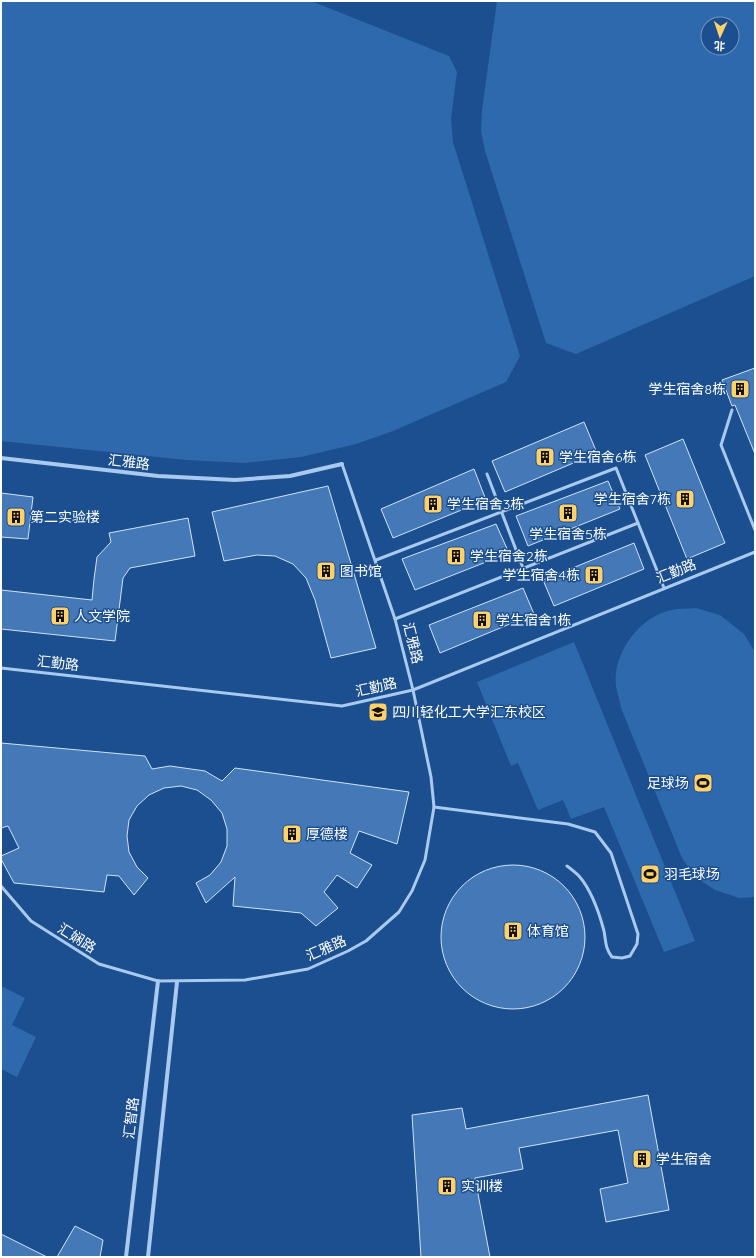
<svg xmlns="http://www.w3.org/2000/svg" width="756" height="1258" font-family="Quicksand,'Noto Sans SC',sans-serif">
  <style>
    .green { fill: #2e69ad; fill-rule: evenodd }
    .building { fill: #4478b7; stroke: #cfe3fa }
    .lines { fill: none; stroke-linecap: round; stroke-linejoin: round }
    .service { stroke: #a9c9ee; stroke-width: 3 }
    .minor { stroke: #a9c9ee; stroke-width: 4 }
    .labels { text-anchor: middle; stroke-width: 3; stroke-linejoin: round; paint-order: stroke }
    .poi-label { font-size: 14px; fill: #fff; stroke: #1b4f8f; text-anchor: start }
    .street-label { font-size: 14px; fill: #fff; stroke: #1b4f8f }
  </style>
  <rect width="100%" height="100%" fill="#1b4f8f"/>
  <g class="green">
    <path d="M1,1H311L449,56L457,72L451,119L453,142L520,356L506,382L393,431L356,444L301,457L244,463L186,460L1,441Z"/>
    <path d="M497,1H755V276L576,354L546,343L485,151L481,131L482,110ZM708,24H732V48H708Z"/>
    <path d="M696,608L720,615L744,634L755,652V897L739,898L715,890L695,877L682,858L621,708C620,701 617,693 616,686C612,654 639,617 671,610C679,608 688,609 696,608Z"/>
    <path d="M574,642L695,941L664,952L604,807L571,819L563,800L538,810L518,763L511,766L477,682Z"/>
    <path d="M1,986L25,998L12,1025L36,1037L17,1077L1,1069Z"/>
  </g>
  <g class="building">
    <path d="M755,368V454L735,405L732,406L722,380Z"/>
    <path d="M584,422L597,453L505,492L492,461Z"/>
    <path d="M683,439L725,543L687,559L645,455Z"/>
    <path d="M474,469L486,500L393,538L381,509Z"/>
    <path d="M608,481L620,509L528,546L516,516Z"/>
    <path d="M328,486L376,648L331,658L315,600L306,578L293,564L275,556L257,555L224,561L212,512Z"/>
    <path d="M1,493L33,497L28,539L1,537Z"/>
    <path d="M188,518L195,556L130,568L123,578L115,641L1,629V590L92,600L94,579L97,557L111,542L109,533Z"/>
    <path d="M496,524L509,553L415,590L402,559Z"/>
    <path d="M634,543L644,569L554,606L543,580Z"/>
    <path d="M523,588L534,614L440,653L429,625Z"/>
    <path d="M1,743L145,756L152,769L170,766L205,771L222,781L235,768L409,792L397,844L359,831L350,853L372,865L357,888L337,875L324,892L338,908L316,926L301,913L233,906L235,877L206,903L196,883L210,875L221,862L227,846V829L222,813L211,800L197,790L181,786L164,788L149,795L137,806L129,820L127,836L129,852L137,867L148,878L134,895L119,876L107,875L104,892L14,883L1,859V856L19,848L8,826L1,828Z"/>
    <circle cx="513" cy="937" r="72"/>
    <path d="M648,1095L669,1210L606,1222L600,1189L628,1183L618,1130L519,1148L523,1169L475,1178L490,1257H421L412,1115L462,1108L466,1129Z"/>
    <path d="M75,1226L103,1240L100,1257H57Z"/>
    <path d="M1,1234L47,1257H1Z"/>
  </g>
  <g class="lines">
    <g class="service">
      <path d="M732,410L721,445L755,530"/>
      <path d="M487,474L523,568"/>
      <path d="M376,560L616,468L664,588"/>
      <path d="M395,619L638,523"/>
      <path d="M1,668L342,706L413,690L755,552"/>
      <path d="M434,807L568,824L595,832L611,853L638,934L637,944L630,956L622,958L612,957C605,948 606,942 604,931C599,912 592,891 579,876C576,873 571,869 567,866"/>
      <path d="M1,886L31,921L99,964L158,981L245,980L308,969L348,951L366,941L399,912L412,891L425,860L434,807L431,777L413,690L395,619L342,464"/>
    </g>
    <g class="minor">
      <path d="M1,458L158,476L235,480L290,476L342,464"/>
      <path d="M126,1257L158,981"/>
      <path d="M148,1257L177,982"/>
    </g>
  </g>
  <defs>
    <symbol id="building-square" viewBox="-11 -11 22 22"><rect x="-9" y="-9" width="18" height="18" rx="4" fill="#ffd166" stroke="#1b4f8f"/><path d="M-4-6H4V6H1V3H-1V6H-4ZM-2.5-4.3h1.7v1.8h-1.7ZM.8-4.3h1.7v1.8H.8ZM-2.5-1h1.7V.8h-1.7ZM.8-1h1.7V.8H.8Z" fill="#111"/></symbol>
    <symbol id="university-square" viewBox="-11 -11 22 22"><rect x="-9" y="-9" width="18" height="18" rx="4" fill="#ffd166" stroke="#1b4f8f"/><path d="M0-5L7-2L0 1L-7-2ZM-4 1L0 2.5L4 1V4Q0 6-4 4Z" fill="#111"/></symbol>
    <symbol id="stadium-square" viewBox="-11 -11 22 22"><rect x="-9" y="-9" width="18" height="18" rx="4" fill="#ffd166" stroke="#1b4f8f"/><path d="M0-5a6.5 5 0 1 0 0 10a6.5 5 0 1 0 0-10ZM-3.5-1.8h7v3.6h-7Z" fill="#111"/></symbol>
  </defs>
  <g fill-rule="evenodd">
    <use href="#building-square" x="729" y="378" width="22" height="22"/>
    <use href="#building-square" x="534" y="446" width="22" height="22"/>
    <use href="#building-square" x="674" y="488" width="22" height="22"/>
    <use href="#building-square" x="422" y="493" width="22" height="22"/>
    <use href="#building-square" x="557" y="502" width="22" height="22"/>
    <use href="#building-square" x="5" y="506" width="22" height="22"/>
    <use href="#building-square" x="445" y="545" width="22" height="22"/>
    <use href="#building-square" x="315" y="560" width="22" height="22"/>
    <use href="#building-square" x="583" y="564" width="22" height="22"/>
    <use href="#building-square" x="49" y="605" width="22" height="22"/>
    <use href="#building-square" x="471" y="609" width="22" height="22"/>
    <use href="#university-square" x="367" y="701" width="22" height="22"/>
    <use href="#stadium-square" x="692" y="772" width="22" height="22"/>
    <use href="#building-square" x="281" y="823" width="22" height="22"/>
    <use href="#stadium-square" x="639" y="863" width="22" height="22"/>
    <use href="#building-square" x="502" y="920" width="22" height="22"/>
    <use href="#building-square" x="631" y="1148" width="22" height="22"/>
    <use href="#building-square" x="436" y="1175" width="22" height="22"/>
  </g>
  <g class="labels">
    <g class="poi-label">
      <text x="726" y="394" text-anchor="end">学生宿舍8栋</text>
      <text x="559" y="462">学生宿舍6栋</text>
      <text x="671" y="504" text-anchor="end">学生宿舍7栋</text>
      <text x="447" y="509">学生宿舍3栋</text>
      <text x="30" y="522">第二实验楼</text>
      <text x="568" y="539" text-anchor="middle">学生宿舍5栋</text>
      <text x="470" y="561">学生宿舍2栋</text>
      <text x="340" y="576">图书馆</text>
      <text x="580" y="580" text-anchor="end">学生宿舍4栋</text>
      <text x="74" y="621">人文学院</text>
      <text x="496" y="625">学生宿舍1栋</text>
      <text x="392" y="717">四川轻化工大学汇东校区</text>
      <text x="689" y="788" text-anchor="end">足球场</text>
      <text x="306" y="839">厚德楼</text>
      <text x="664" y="879">羽毛球场</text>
      <text x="527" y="936">体育馆</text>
      <text x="656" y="1164">学生宿舍</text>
      <text x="461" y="1191">实训楼</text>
    </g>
    <g class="street-label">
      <text transform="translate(129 462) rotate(7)" y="5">汇雅路</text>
      <text transform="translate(676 571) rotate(-22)" y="5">汇勤路</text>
      <text transform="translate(413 643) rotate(76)" y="5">汇雅路</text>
      <text transform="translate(58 663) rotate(6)" y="5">汇勤路</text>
      <text transform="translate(376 687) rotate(-13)" y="5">汇勤路</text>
      <text transform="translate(77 938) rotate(32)" y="5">汇娴路</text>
      <text transform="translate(326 948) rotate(-24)" y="5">汇雅路</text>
      <text transform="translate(131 1118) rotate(-83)" y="5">汇智路</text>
    </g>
  </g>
  <rect width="756" height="1258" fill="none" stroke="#ffffff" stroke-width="4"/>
  <g transform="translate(720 36) rotate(183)"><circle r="19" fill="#1b4f8f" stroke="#7695bc"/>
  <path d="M0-3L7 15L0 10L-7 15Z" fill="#ffd166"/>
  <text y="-6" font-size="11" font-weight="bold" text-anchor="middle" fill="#ffffff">北</text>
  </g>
</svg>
